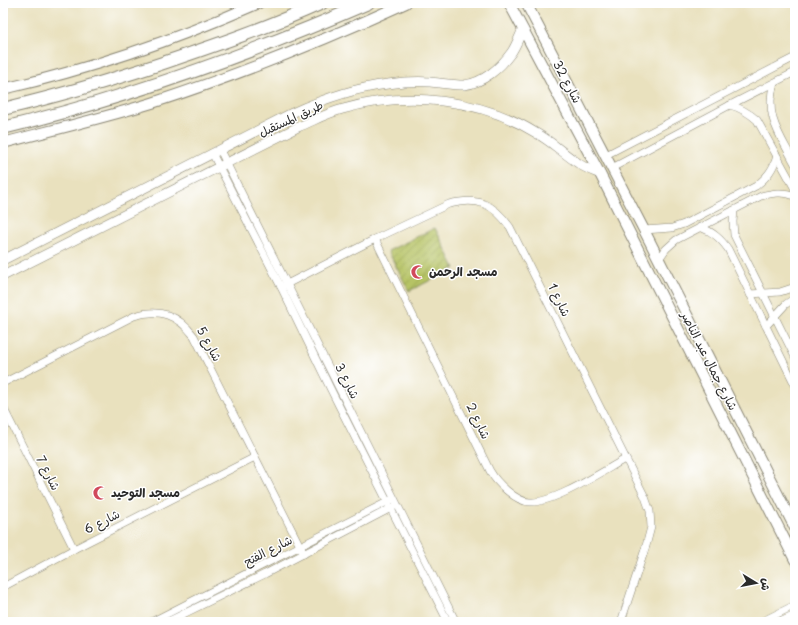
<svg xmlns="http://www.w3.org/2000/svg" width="798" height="625" font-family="'Playpen Sans','Playpen Sans Arabic',sans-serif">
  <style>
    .garden { fill: url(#garden-furrows); stroke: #707748 }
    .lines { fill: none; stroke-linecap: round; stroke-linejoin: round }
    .minor-casing { stroke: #8a8674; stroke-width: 8 }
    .tertiary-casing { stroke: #8a8674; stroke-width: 10 }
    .secondary-casing { stroke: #8a8674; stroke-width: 12 }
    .trunk-casing { stroke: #8a8674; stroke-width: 14 }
    .minor { stroke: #fff; stroke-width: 7 }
    .tertiary { stroke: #fff; stroke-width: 9 }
    .secondary { stroke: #fff; stroke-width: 10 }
    .trunk { stroke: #fff; stroke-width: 12 }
    .labels { text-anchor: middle; stroke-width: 3; stroke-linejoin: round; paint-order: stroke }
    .street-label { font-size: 12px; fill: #2b2b2b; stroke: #fff }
    .poi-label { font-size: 12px; font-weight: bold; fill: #2b2b2b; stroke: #fff; text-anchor: start }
  </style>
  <defs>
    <pattern id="garden-furrows" width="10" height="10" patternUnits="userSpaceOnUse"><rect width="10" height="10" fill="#b6c365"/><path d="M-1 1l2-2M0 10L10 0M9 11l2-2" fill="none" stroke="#949f53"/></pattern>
  </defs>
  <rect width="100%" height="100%" fill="#fff"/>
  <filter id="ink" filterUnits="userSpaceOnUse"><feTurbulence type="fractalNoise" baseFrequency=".025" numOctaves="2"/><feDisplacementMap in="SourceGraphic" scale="8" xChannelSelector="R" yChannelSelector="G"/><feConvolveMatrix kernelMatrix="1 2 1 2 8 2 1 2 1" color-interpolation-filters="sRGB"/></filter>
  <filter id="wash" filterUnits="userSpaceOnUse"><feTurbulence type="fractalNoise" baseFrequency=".012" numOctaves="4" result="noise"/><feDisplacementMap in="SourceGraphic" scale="16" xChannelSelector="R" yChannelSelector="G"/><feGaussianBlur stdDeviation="0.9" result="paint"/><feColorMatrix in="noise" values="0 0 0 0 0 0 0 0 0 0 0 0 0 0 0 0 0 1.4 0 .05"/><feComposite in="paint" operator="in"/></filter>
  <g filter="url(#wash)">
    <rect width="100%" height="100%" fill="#e9e1be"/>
    <path class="garden" d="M435,228L455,268L409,291L388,251Z"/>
  </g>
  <g filter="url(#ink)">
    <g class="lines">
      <defs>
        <g id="minor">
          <path d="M774,83C764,116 780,135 795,164"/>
          <path d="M730,105C741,108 749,113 757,120L795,189"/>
          <path d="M220,150L456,622"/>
          <path d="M212,153L281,287L330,388L448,622"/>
          <path d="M606,155L795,57"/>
          <path d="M612,168L730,105L795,72"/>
          <path d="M734,210L733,222L734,235L795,357"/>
          <path d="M700,227C713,232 720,238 728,249L795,385"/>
          <path d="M644,230L672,228L684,224L756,186C767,177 773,170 777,156"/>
          <path d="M375,239L490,471C496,482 516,502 530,502C553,504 603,471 625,459"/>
          <path d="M659,259L666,249L676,240L761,196C773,193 783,191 795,196"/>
          <path d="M281,287L375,239L449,204C478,197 493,203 510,227L645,497L650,511L651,527L646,546L621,622"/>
          <path d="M750,294L780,292L795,287"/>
          <path d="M766,326L786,304L795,298"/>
          <path d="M3,383L134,316C160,308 178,315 194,336L304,554"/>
          <path d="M3,407L74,549"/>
          <path d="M3,587L74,549L255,457"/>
          <path d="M151,622L391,500"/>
          <path d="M167,622L265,574L395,506"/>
          <path d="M761,622L795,605"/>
          <path d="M780,622L795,615"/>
        </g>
        <g id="tertiary">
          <path d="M3,260L292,113C323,99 354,88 388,84C402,82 416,81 430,82C441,83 453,85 464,85C483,83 500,68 511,53C516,46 519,37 523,29"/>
          <path d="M3,276L298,127C313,121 327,113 343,109C406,91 480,98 536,133C551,141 564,154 578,163C584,168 593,171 600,174"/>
        </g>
        <g id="secondary">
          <path d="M509,3L600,174L795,560"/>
          <path d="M526,3L644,230L795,528"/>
          <path d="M3,89C91,69 177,39 259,3"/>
          <path d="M3,143C53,130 103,118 152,103C238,75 323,41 406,3"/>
        </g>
        <g id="trunk">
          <path d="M3,109C58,96 112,80 166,62C219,44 271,26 322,3"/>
          <path d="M3,128C128,98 250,54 368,3"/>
        </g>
      </defs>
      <use href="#minor" class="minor-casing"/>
      <use href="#tertiary" class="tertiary-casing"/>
      <use href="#secondary" class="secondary-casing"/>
      <use href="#trunk" class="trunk-casing"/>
      <use href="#minor" class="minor"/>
      <use href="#tertiary" class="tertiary"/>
      <use href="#secondary" class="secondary"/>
      <use href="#trunk" class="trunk"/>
    </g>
  </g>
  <defs>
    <symbol id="mosque-bare" viewBox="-9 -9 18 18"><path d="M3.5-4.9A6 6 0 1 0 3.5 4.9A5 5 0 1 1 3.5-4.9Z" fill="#d1495b" stroke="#fff" stroke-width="2.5" paint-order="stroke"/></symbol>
  </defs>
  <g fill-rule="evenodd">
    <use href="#mosque-bare" x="408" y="262" width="20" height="20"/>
    <use href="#mosque-bare" x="90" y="483" width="20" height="20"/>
  </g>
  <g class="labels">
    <g class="street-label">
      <text transform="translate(567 82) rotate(62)" y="4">شارع 32</text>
      <text transform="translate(291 119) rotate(-25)" y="4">طريق المستقبل</text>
      <text transform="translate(559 300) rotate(64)" y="4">شارع 1</text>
      <text transform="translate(209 344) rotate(61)" y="4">شارع 5</text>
      <text transform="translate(709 361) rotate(63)" y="4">شارع جمال عبد الناصر</text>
      <text transform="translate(347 381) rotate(63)" y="4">شارع 3</text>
      <text transform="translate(478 421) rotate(64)" y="4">شارع 2</text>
      <text transform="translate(48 473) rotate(63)" y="4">شارع 7</text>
      <text transform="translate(102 522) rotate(-27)" y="4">شارع 6</text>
      <text transform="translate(268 551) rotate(-27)" y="4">شارع الفتح</text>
    </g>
    <g class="poi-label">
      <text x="429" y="276">مسجد الرحمن</text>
      <text x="111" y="497">مسجد التوحيد</text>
    </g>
  </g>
  <rect width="798" height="625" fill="none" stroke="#fff" stroke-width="16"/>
  <g transform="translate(756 583) rotate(100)" stroke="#ffffff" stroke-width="3" paint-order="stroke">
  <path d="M0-3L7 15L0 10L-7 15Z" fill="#2b2b2b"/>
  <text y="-6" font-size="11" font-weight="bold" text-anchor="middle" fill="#2b2b2b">ش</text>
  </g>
</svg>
